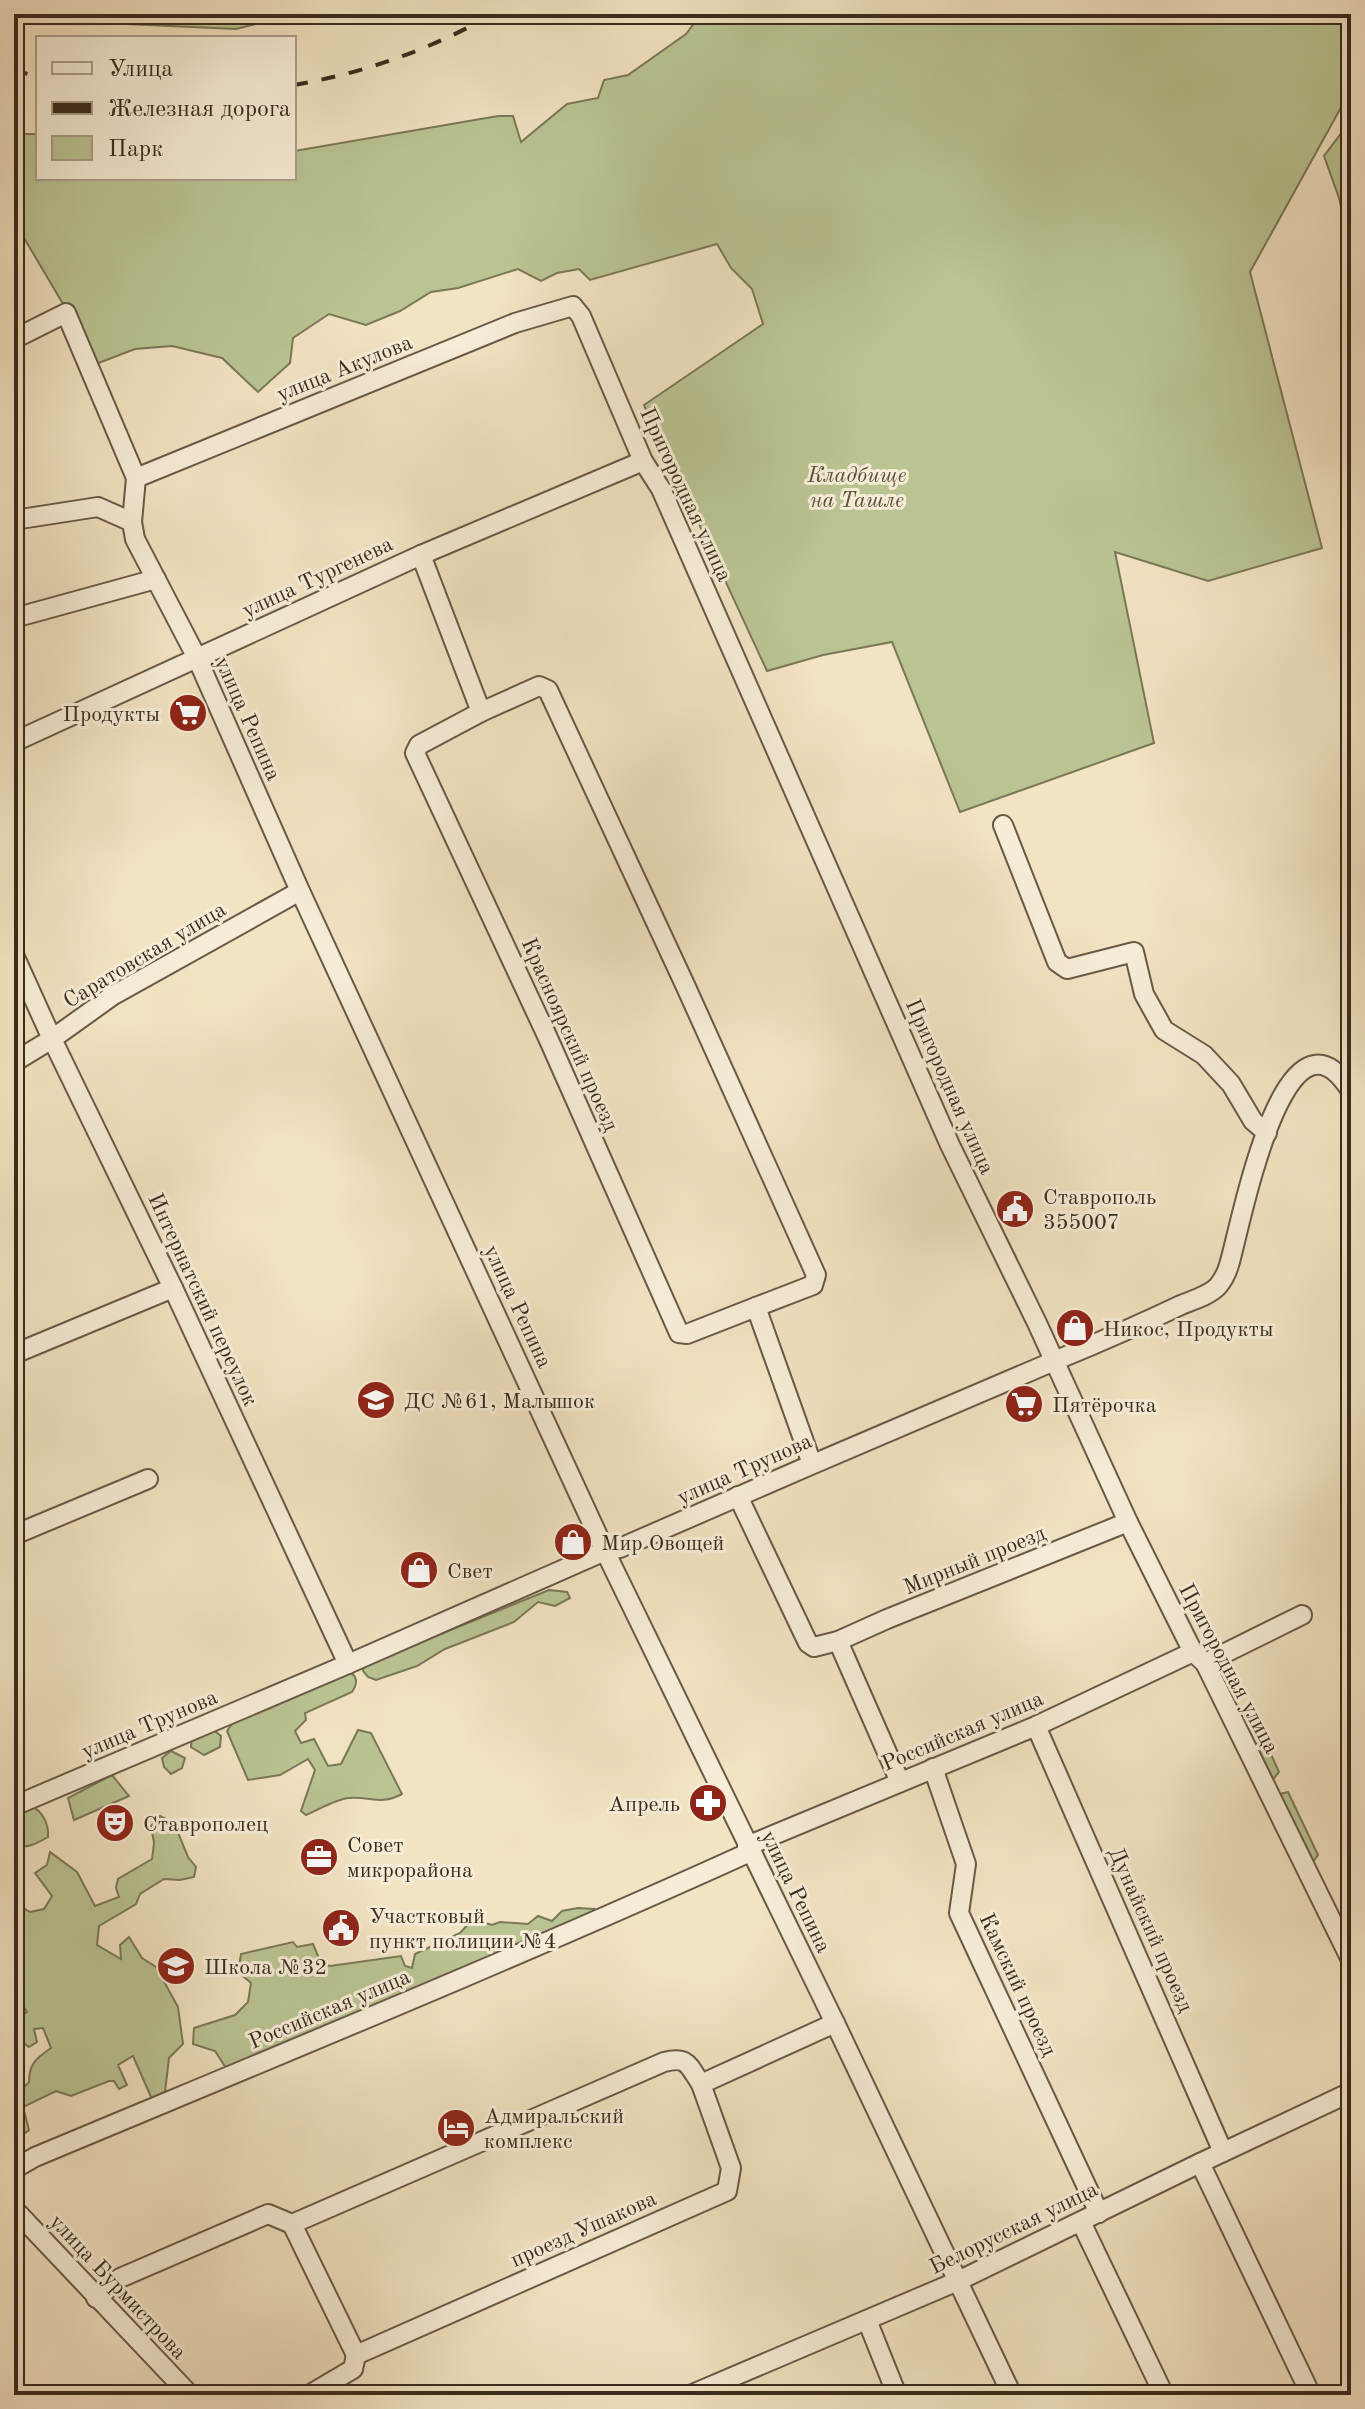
<svg xmlns="http://www.w3.org/2000/svg" width="1365" height="2409" font-family="'Old Standard TT',serif">
  <style>
    .green { fill: #bac493; stroke: #7a7858; stroke-width: 2 }
    .lines { fill: none; stroke-linecap: round; stroke-linejoin: round }
    .minor-casing { stroke: #685947; stroke-width: 22 }
    .minor { stroke: #f7edd7; stroke-width: 18 }
    .rail { stroke: #3a2b1e; stroke-width: 4; stroke-dasharray: 14 14; stroke-linecap: butt }
    .labels { text-anchor: middle; stroke-width: 6; stroke-linejoin: round; paint-order: stroke }
    .street-label { font-size: 22px; fill: #3a2b1e; stroke: #f7edd7 }
    .park-label { font-size: 22px; font-style: italic; fill: #5a513b; stroke: #f7edd7 }
    .poi-label { font-size: 22px; fill: #3a2b1e; stroke: #f7edd7; text-anchor: start }
  </style>
  <rect width="100%" height="100%" fill="#f2e3c2"/>
  <filter id="stains"><feTurbulence type="fractalNoise" baseFrequency=".0025" numOctaves="4"/><feColorMatrix values="0 0 0 0 .2 0 0 0 0 .09 0 0 0 0 .02 0 0 0 .5 -.17"/></filter>
  <radialGradient id="worn" r=".72"><stop offset=".6" stop-color="#630" stop-opacity="0"/><stop offset="1" stop-color="#630" stop-opacity=".3"/></radialGradient>
  <g class="green">
    <path d="M14,14H282L276,19L236,29L14,19Z"/>
    <path d="M701,14H1351L1349,93L1250,272L1322,548L1208,581L1115,552L1154,743L960,812L892,642L823,655L767,671L644,405L763,324L752,289L731,268L717,244L590,280L579,269L557,273L541,281L518,269L458,288L431,292L400,311L366,325L329,314L293,338L290,363L258,392L222,358L172,346L135,349L96,364L89,348L14,221V134H38V178H294V151L498,116H513L521,142L567,104L598,98L604,80L628,75L686,34Z"/>
    <path d="M1351,120V252L1339,198L1324,156Z"/>
    <path d="M549,1590L567,1592L570,1598L555,1606L538,1602L514,1622L445,1649L417,1666L376,1680L368,1677L363,1671L364,1665Z"/>
    <path d="M347,1671C358,1675 358,1683 352,1692L305,1713L306,1720L295,1731L301,1743L314,1739L328,1766L341,1764L358,1730L371,1733L402,1794C380,1806 371,1796 349,1798C336,1799 318,1810 306,1815L301,1811L315,1770L308,1759L280,1775L248,1780L227,1731L234,1721Z"/>
    <path d="M211,1728L221,1736L220,1747L204,1755L191,1747L192,1735Z"/>
    <path d="M1247,1738L1270,1752L1279,1772L1270,1783Z"/>
    <path d="M171,1751L185,1758L182,1768L171,1774L164,1767L162,1758Z"/>
    <path d="M112,1775L129,1796L74,1820L68,1798Z"/>
    <path d="M1288,1792L1318,1855L1313,1862L1276,1795Z"/>
    <path d="M31,1806C43,1811 49,1825 48,1837C34,1845 30,1847 14,1847V1813Z"/>
    <path d="M160,1816L174,1823L188,1857L196,1867L194,1877L180,1880L164,1879L140,1894L136,1904L99,1926L97,1945L121,1959L120,1945L129,1937L142,1958L156,1967L178,2007L183,2044L169,2058L165,2092L158,2100L151,2097L133,2056L118,2065L127,2085L119,2089L114,2081H109L71,2096L56,2091L23,2107L29,2130L14,2141V2097L29,2082C29,2063 37,2058 51,2048L43,2028L34,2029L37,2042L29,2047L14,2036V2021L27,2012L14,1992V1887L20,1906L30,1912L44,1909L52,1896L35,1873L47,1865L50,1852L77,1872L95,1906L119,1897L116,1888L118,1879L152,1859L154,1843L151,1826Z"/>
    <path d="M578,1908L594,1909L592,1917L226,2068L215,2051L193,2044L194,2028L235,2015L248,2002L251,1983L238,1972L241,1954L293,1942L297,1947L313,1944L321,1963L330,1966L401,1956L405,1966L412,1968L415,1954L460,1933L473,1919L492,1925L500,1922L528,1924L538,1916L552,1921L562,1911Z"/>
  </g>
  <g class="lines">
    <defs>
      <g id="minor">
        <path d="M14,339L66,313L136,478L132,522L135,539L197,658L300,891L605,1551L835,2023L1012,2395"/>
        <path d="M136,478L515,323L573,306L581,316L643,461L661,489L950,1145L1037,1323L1128,1522L1193,1652L1205,1663L1351,1960"/>
        <path d="M14,520L98,507L132,522"/>
        <path d="M421,555L481,712L419,745L415,753L548,1038L679,1333L687,1334L756,1307L812,1464"/>
        <path d="M14,618L156,579"/>
        <path d="M481,712L539,686L548,690L686,987L816,1275L813,1285L756,1307"/>
        <path d="M14,742L421,555L643,461"/>
        <path d="M1003,825L1057,962L1067,969L1134,952L1144,994L1164,1030L1204,1055L1231,1084L1253,1121L1267,1133"/>
        <path d="M14,955L52,1039L173,1288L348,1664"/>
        <path d="M14,1062L52,1039L112,996L300,891"/>
        <path d="M14,1354L173,1288"/>
        <path d="M738,1496L808,1643L814,1647L838,1641L887,1619L1128,1522"/>
        <path d="M14,1535L148,1479"/>
        <path d="M838,1641L900,1782"/>
        <path d="M1205,1663L1302,1615"/>
        <path d="M1036,1726L1223,2152"/>
        <path d="M933,1768L966,1864L959,1913L1099,2213"/>
        <path d="M14,1806L348,1664L605,1551L620,1548C766,1484 912,1421 1059,1359C1100,1342 1141,1324 1181,1305C1193,1300 1210,1295 1218,1286C1223,1280 1227,1272 1229,1265C1240,1230 1284,985 1351,1091"/>
        <path d="M747,1846L1036,1726L1193,1652"/>
        <path d="M1200,2163L1311,2395"/>
        <path d="M14,2169L35,2157C274,2057 514,1959 750,1852"/>
        <path d="M14,2209L190,2395"/>
        <path d="M1081,2222L1164,2395"/>
        <path d="M292,2224L356,2355"/>
        <path d="M96,2298L120,2278L268,2214L292,2224L664,2062C688,2056 688,2065 701,2084L835,2023"/>
        <path d="M867,2320L897,2395"/>
        <path d="M309,2395L353,2369L356,2355L727,2191L731,2168L701,2084"/>
        <path d="M690,2395L958,2281L1200,2163L1351,2092"/>
      </g>
    </defs>
    <use href="#minor" class="minor-casing"/>
    <use href="#minor" class="minor"/>
    <g class="rail">
      <path d="M14,70L38,77"/>
      <path d="M294,85C364,73 432,49 493,14"/>
    </g>
  </g>
  <defs>
    <symbol id="supermarket-disc" viewBox="-11 -11 22 22"><circle r="9.5" fill="#8f2418" stroke="#f7edd7"/><path d="M-6-5.5h2.5l.6 2H6L4.5 2H-2.5L-4.4-4H-6ZM-1.5 3.2a1.3 1.3 0 1 0 .1 0ZM3 3.2a1.3 1.3 0 1 0 .1 0Z" fill="#fff"/></symbol>
    <symbol id="civic-disc" viewBox="-11 -11 22 22"><circle r="9.5" fill="#8f2418" stroke="#f7edd7"/><path d="M-.6-6.5H3V-4.5H.6V-3L4-1V1h2V6H-6V1h2V-1L-.6-3ZM-1.2 2.5V6h2.4V2.5Z" fill="#fff"/></symbol>
    <symbol id="shop-disc" viewBox="-11 -11 22 22"><circle r="9.5" fill="#8f2418" stroke="#f7edd7"/><path d="M-5-2.5h2.3a2.7 3.5 0 0 1 5.4 0H5L5.5 6h-11ZM-1.5-2.5h3a1.5 2.3 0 0 0-3 0Z" fill="#fff"/></symbol>
    <symbol id="school-disc" viewBox="-11 -11 22 22"><circle r="9.5" fill="#8f2418" stroke="#f7edd7"/><path d="M0-5L7-2L0 1L-7-2ZM-4 1L0 2.5L4 1V4Q0 6-4 4Z" fill="#fff"/></symbol>
    <symbol id="pharmacy-disc" viewBox="-11 -11 22 22"><circle r="9.5" fill="#8f2418" stroke="#f7edd7"/><path d="M-2-6h4v4h4v4h-4v4h-4v-4h-4v-4h4Z" fill="#fff"/></symbol>
    <symbol id="theatre-disc" viewBox="-11 -11 22 22"><circle r="9.5" fill="#8f2418" stroke="#f7edd7"/><path d="M-5-5.5Q0-4 5-5.5V0Q5 5 0 6Q-5 5-5 0ZM-3.3-2.5H-1v1.5H-3.3ZM1-2.5H3.3v1.5H1ZM-2.8 1Q0 5.5 2.8 1Z" fill="#fff"/></symbol>
    <symbol id="office-disc" viewBox="-11 -11 22 22"><circle r="9.5" fill="#8f2418" stroke="#f7edd7"/><path d="M-6-3h4V-5.5h4V-3h4V5H-6ZM-1-4.5V-3h2v-1.5ZM-6 0V1H6V0Z" fill="#fff"/></symbol>
    <symbol id="hotel-disc" viewBox="-11 -11 22 22"><circle r="9.5" fill="#8f2418" stroke="#f7edd7"/><path d="M-6-4.5h1.5V1H6V5H4.5V3h-9V5H-6ZM-4 0a1.8 1.8 0 1 1 3.6 0ZM.5 0V-2.5h3Q6-2.5 6 0Z" fill="#fff"/></symbol>
  </defs>
  <g fill-rule="evenodd">
    <use href="#supermarket-disc" x="166" y="691" width="44" height="44"/>
    <use href="#civic-disc" x="993" y="1187" width="44" height="44"/>
    <use href="#shop-disc" x="1053" y="1306" width="44" height="44"/>
    <use href="#school-disc" x="354" y="1378" width="44" height="44"/>
    <use href="#supermarket-disc" x="1002" y="1382" width="44" height="44"/>
    <use href="#shop-disc" x="551" y="1520" width="44" height="44"/>
    <use href="#shop-disc" x="397" y="1548" width="44" height="44"/>
    <use href="#pharmacy-disc" x="686" y="1781" width="44" height="44"/>
    <use href="#theatre-disc" x="93" y="1801" width="44" height="44"/>
    <use href="#office-disc" x="297" y="1835" width="44" height="44"/>
    <use href="#civic-disc" x="319" y="1906" width="44" height="44"/>
    <use href="#school-disc" x="154" y="1944" width="44" height="44"/>
    <use href="#hotel-disc" x="434" y="2106" width="44" height="44"/>
  </g>
  <g class="labels">
    <g class="street-label">
      <text transform="translate(344 367) rotate(-22)" y="8">улица Акулова</text>
      <text transform="translate(687 494) rotate(65)" y="8">Пригородная улица</text>
      <text transform="translate(317 576) rotate(-25)" y="8">улица Тургенева</text>
      <text transform="translate(249 718) rotate(66)" y="8">улица Репина</text>
      <text transform="translate(144 954) rotate(-31)" y="8">Саратовская улица</text>
      <text transform="translate(571 1034) rotate(66)" y="8">Красноярский проезд</text>
      <text transform="translate(951 1086) rotate(66)" y="8">Пригородная улица</text>
      <text transform="translate(204 1299) rotate(65)" y="8">Интернатский переулок</text>
      <text transform="translate(519 1306) rotate(65)" y="8">улица Репина</text>
      <text transform="translate(744 1468) rotate(-24)" y="8">улица Трунова</text>
      <text transform="translate(974 1559) rotate(-22)" y="8">Мирный проезд</text>
      <text transform="translate(1230 1668) rotate(62)" y="8">Пригородная улица</text>
      <text transform="translate(149 1723) rotate(-23)" y="8">улица Трунова</text>
      <text transform="translate(962 1730) rotate(-23)" y="8">Российская улица</text>
      <text transform="translate(797 1891) rotate(64)" y="8">улица Репина</text>
      <text transform="translate(1152 1929) rotate(66)" y="8">Дунайский проезд</text>
      <text transform="translate(1019 1984) rotate(65)" y="8">Камский проезд</text>
      <text transform="translate(329 2008) rotate(-23)" y="8">Российская улица</text>
      <text transform="translate(1013 2227) rotate(-26)" y="8">Белорусская улица</text>
      <text transform="translate(583 2228) rotate(-24)" y="8">проезд Ушакова</text>
      <text transform="translate(119 2286) rotate(47)" y="8">улица Бурмистрова</text>
    </g>
    <g class="park-label">
      <text x="857" y="482">Кладбище<tspan x="857" dy="25">на Ташле</tspan></text>
    </g>
    <g class="poi-label">
      <text x="160" y="721" text-anchor="end">Продукты</text>
      <text x="1043" y="1204">Ставрополь<tspan x="1043" dy="25">355007</tspan></text>
      <text x="1103" y="1336">Никос, Продукты</text>
      <text x="404" y="1408">ДС №61, Малышок</text>
      <text x="1052" y="1412">Пятёрочка</text>
      <text x="601" y="1550">Мир Овощей</text>
      <text x="447" y="1578">Свет</text>
      <text x="680" y="1811" text-anchor="end">Апрель</text>
      <text x="143" y="1831">Ставрополец</text>
      <text x="347" y="1852">Совет<tspan x="347" dy="25">микрорайона</tspan></text>
      <text x="369" y="1923">Участковый<tspan x="369" dy="25">пункт полиции №4</tspan></text>
      <text x="204" y="1974">Школа №32</text>
      <text x="484" y="2123">Адмиральский<tspan x="484" dy="25">комплекс</tspan></text>
    </g>
  </g>
  <rect width="1365" height="2409" fill="none" stroke="#f2e3c2" stroke-width="48"/>
  <rect x="16" y="16" width="1333" height="2377" fill="none" stroke="#3a2b1e" stroke-width="4"/>
  <rect x="24" y="24" width="1317" height="2361" fill="none" stroke="#3a2b1e" stroke-width="2"/>
  <rect x="36" y="36" width="260" height="144" fill="#f7edd7" stroke="#ab9f8d" stroke-width="2"/>
  <rect x="52" y="62" width="40" height="12" fill="#f7edd7" stroke="#ab9f8d" stroke-width="2"/>
  <text x="108" y="76" font-size="24" fill="#3a2b1e">Улица</text>
  <rect x="52" y="102" width="40" height="12" fill="#3a2b1e" stroke="#ab9f8d" stroke-width="2"/>
  <text x="108" y="116" font-size="24" fill="#3a2b1e">Железная дорога</text>
  <rect x="52" y="136" width="40" height="24" fill="#bac493" stroke="#ab9f8d" stroke-width="2"/>
  <text x="108" y="156" font-size="24" fill="#3a2b1e">Парк</text>
  <rect width="100%" height="100%" filter="url(#stains)"/>
  <rect width="100%" height="100%" fill="url(#worn)"/>
</svg>
